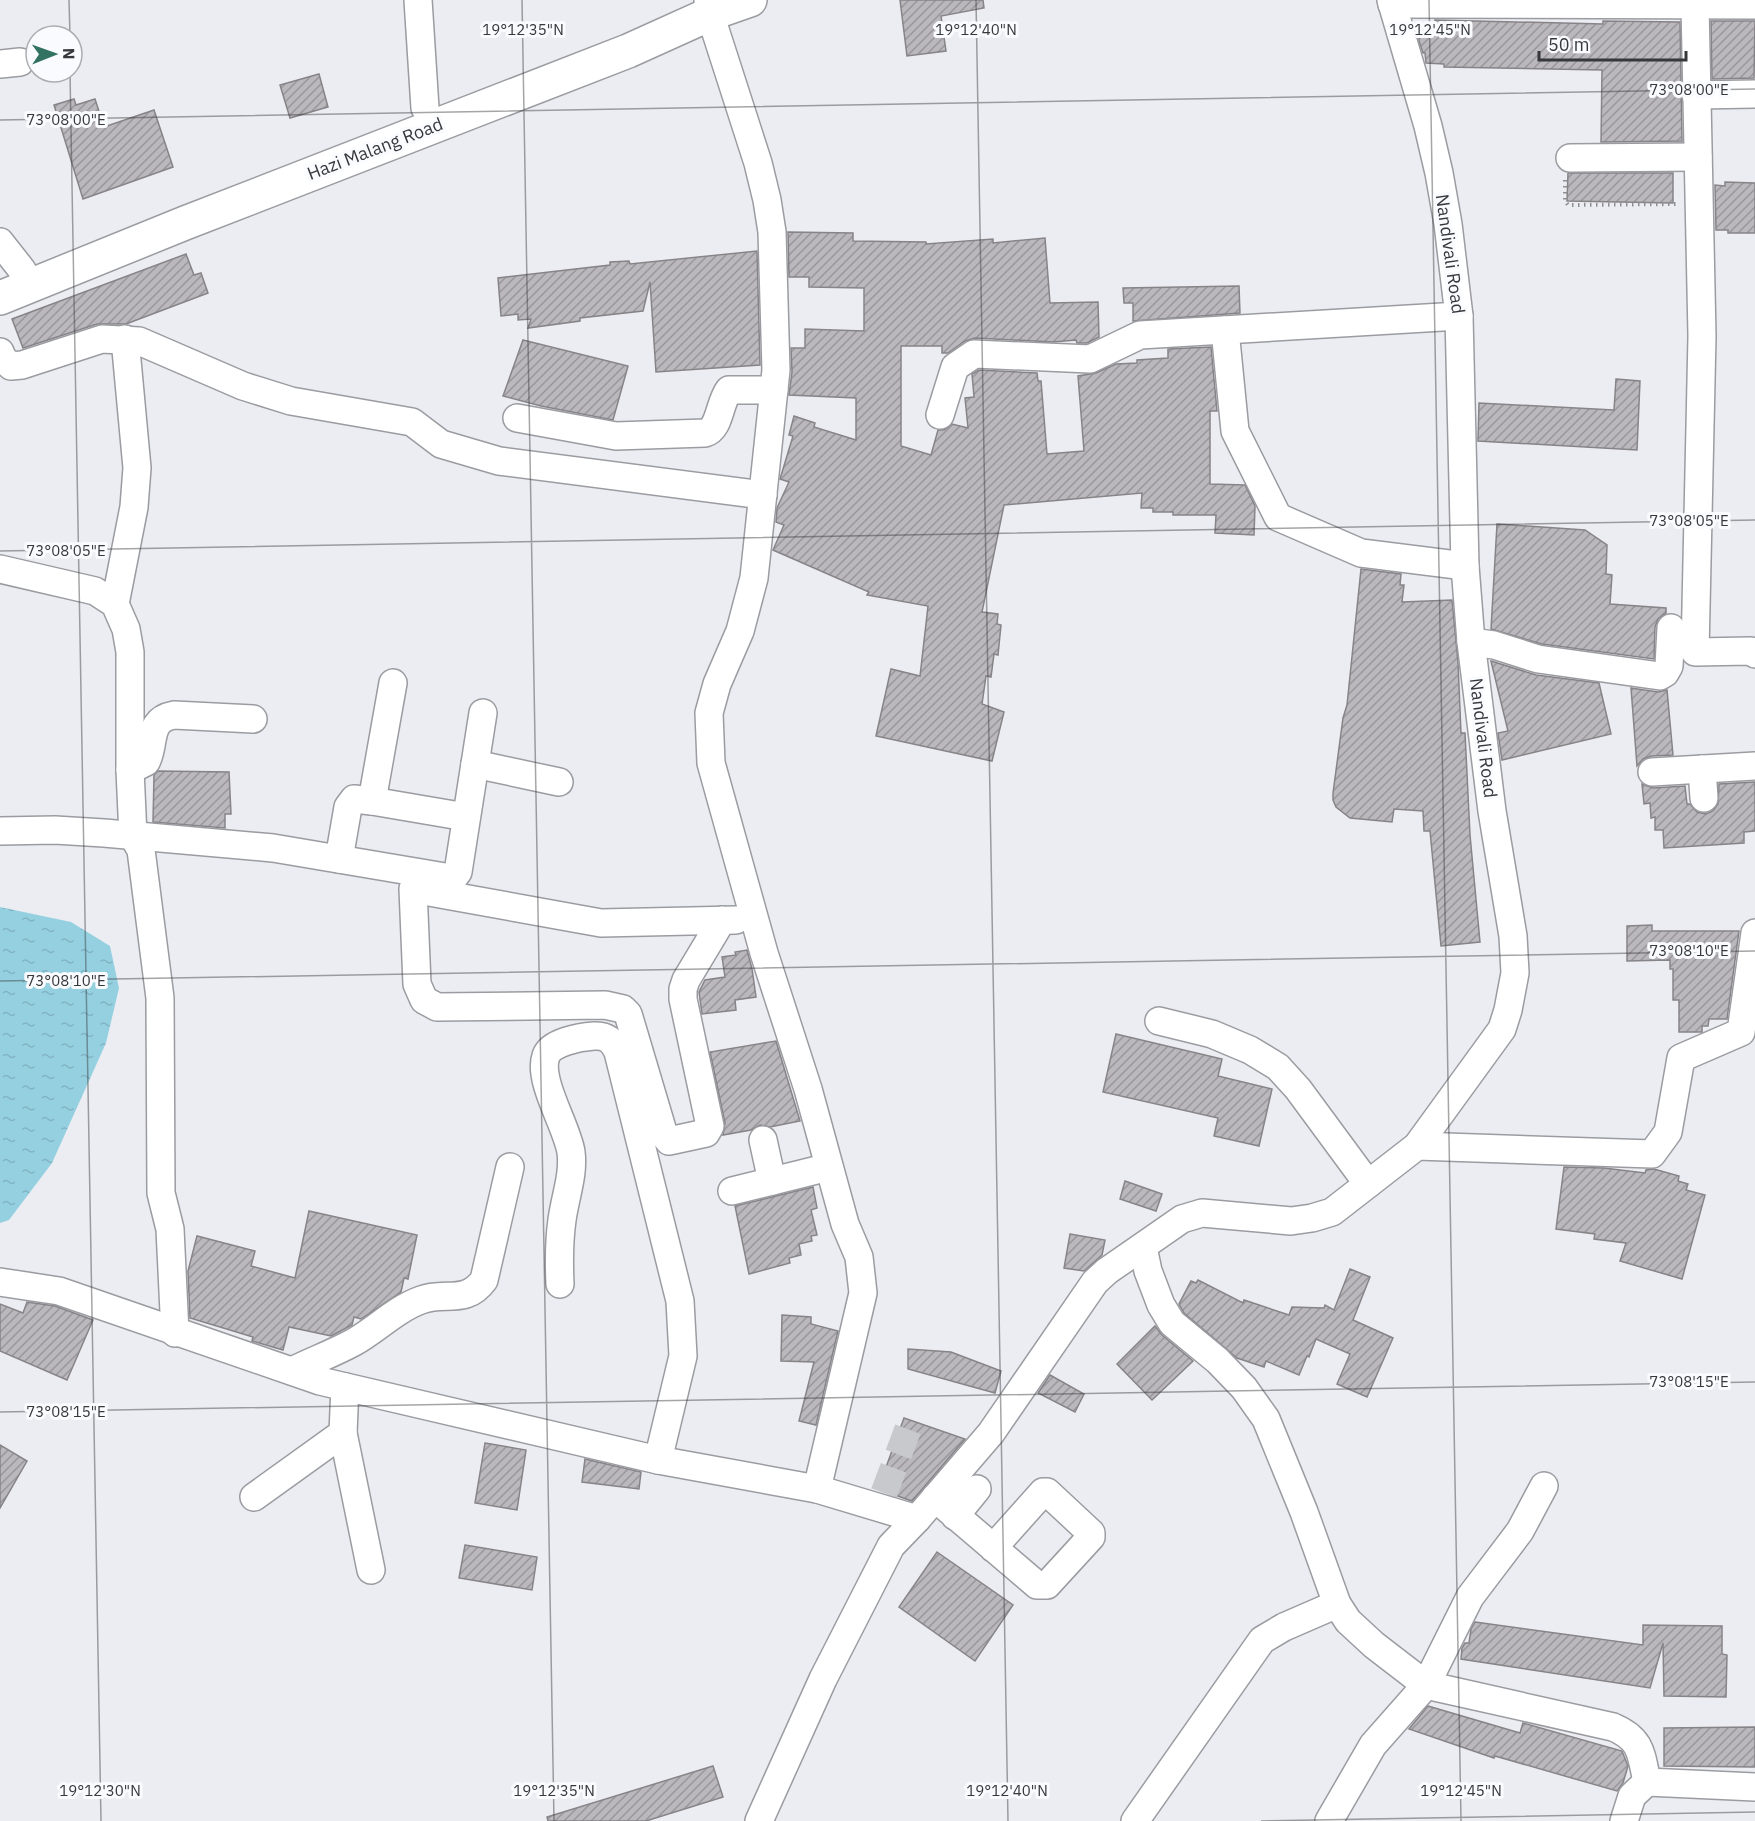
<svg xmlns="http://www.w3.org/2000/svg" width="1755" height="1821" font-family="'IBM Plex Sans',sans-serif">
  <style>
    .water { fill: url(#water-ripples) }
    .building { fill: url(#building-hatch); stroke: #878488; stroke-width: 1.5 }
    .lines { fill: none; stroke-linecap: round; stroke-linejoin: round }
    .minor-tunnel { stroke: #c8c9cd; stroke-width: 27; stroke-dasharray: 27 14; stroke-linecap: butt }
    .minor-casing { stroke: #9a9ca1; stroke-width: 30 }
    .major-casing { stroke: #9a9ca1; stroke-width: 36 }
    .path { stroke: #8e8f92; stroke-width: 4; stroke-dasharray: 1.5 4.5; stroke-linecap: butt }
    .minor { stroke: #fff; stroke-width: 27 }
    .major { stroke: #fff; stroke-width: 33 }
    .ticks { fill: none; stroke: #37383a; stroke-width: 1.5; stroke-opacity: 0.45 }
    .labels { text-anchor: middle; stroke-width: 6; stroke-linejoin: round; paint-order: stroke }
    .street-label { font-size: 18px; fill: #37383a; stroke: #f9fbff }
    .ticks-label { font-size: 15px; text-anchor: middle; fill: #37383a; stroke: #f9fbff; stroke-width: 6; stroke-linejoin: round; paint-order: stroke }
  </style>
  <defs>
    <pattern id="water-ripples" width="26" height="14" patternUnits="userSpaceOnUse" patternTransform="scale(1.5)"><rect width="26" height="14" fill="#95d0e1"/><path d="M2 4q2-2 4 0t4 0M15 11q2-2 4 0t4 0" fill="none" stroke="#81b3c2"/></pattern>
    <pattern id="building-hatch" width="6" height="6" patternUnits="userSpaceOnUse" patternTransform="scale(1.5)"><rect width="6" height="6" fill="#bbb8bd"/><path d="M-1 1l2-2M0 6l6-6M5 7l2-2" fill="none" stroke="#99979b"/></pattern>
  </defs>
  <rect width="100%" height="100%" fill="#ecedf2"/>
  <path class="water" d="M0,907L71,922L110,946L119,988L106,1043L52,1163L9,1220L0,1223Z"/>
  <g class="building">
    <path d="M900,0H983L984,8L941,16L946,51L907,56Z"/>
    <path d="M1435,20L1603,24V21L1680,22L1682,141L1601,142L1602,70L1444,67V64L1426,63L1425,53H1423L1419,41V33H1434Z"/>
    <path d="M1711,21H1755L1754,78L1712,79Z"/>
    <path d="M319,74L328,107L290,118L280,85Z"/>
    <path d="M74,99L76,105L95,99L104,127L154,110L173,167L83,199L54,105Z"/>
    <path d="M1568,173H1673V203L1567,201Z"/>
    <path d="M1725,182L1755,183V233H1728V230H1716L1715,185L1725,186Z"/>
    <path d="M788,232L853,233V241L926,242V244L993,239V243L1045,238L1050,303L1098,302L1099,337L1087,343H1077L1076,340L1053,342L975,338L965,341L948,353H942V346H901V446L931,455L938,430H944L952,424L968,428L965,398L974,397L972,374L979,370L1037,373L1038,381H1041L1047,454L1084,451L1078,376L1096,373L1116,364L1137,363V360L1168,358V349L1211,347L1217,411H1210V484L1245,485L1255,506L1254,535L1215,533L1216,515H1173V512H1153V508H1141L1142,493L1004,505L982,612L998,614L997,624L1001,625L998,655L994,654L991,677L986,676L982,704L1004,712L992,761L876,736L891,669L920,676L928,606L867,595L869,592L773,550L784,525L776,522L777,508L789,482L780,479L793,436L789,435L794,416L815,423L814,427L856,440V398L789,395L792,372L791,348H805V329L864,331V288L809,287V277H789Z"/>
    <path d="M757,251L760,365L656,372L650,282L643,311L580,318V321L528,328L531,319L518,320V314L501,316L498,278L610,265V262L629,261L630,264Z"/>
    <path d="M186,254L194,275L201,273L208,293L126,324H97L23,348L12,319Z"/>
    <path d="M1239,286L1240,313L1133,321V303H1124L1123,288Z"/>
    <path d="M523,340L628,366L613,420L541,406L503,396Z"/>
    <path d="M1616,379L1640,381L1637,450L1478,441L1479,403L1614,410Z"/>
    <path d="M1497,524L1585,530L1607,545L1606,574L1612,575L1610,604L1666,608V613L1658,619L1655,627L1654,659L1542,644L1491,629Z"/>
    <path d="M1361,569L1401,574L1400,585H1404L1402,602L1452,600L1458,663L1461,733H1465L1470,835L1480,942L1441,946L1430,831H1424L1423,811L1394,809L1392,822L1350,818L1336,807L1333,800V793L1343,718L1347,705Z"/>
    <path d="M1491,661L1536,675L1599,683L1611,734L1502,760L1498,733L1508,731Z"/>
    <path d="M1631,688L1658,692L1667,690L1673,755L1651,756L1643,759L1637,766Z"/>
    <path d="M158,771L229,772L231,814H225V828L153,822L154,775Z"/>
    <path d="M1755,782V831L1744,832V843L1664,848L1663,830H1655V817L1651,818L1650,803L1644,804L1642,784L1653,788L1685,786L1687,804H1690L1697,812L1706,814L1713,811L1718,804L1719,784Z"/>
    <path d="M1652,925V931H1739L1727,1019H1709L1708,1026H1702V1032H1679V1000H1673V969H1670V960L1627,961V926Z"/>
    <path d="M747,950L752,969L756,997L735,1000L736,1010L702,1014L699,992L705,980L725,977L722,957L736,955L735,952Z"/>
    <path d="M1116,1034L1222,1059L1218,1076L1272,1089L1259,1146L1214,1136L1218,1118L1103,1092Z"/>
    <path d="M776,1041L800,1121L770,1127L760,1125L751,1130L723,1135L725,1123L710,1052Z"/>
    <path d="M1564,1167L1604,1168L1645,1173L1646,1170L1654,1169L1679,1176L1678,1181L1688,1184L1686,1190L1705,1195L1682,1279L1620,1261L1626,1243L1594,1239L1595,1234L1556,1229Z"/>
    <path d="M1125,1181L1162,1194L1156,1211L1120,1199Z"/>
    <path d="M813,1187L817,1208L811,1210L817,1235L811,1236L812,1241L799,1244L801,1255L789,1258L790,1263L749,1274L735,1206Z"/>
    <path d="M309,1211L417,1235L408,1279L404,1278L401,1292L361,1319L354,1317L352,1325L331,1336L289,1327L283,1350L252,1341L253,1337L190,1318L188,1271L197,1236L255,1251L251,1266L295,1278Z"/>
    <path d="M1070,1234L1105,1240L1102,1255L1084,1271L1064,1268Z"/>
    <path d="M1350,1269L1370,1277L1353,1320L1393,1338L1367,1397L1337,1384L1350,1354L1316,1339L1309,1357L1307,1356L1299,1375L1266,1361L1264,1367L1237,1358L1184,1313L1179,1304L1191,1281L1196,1283L1198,1280L1243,1303L1244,1300L1289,1315L1292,1307L1324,1308L1325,1305L1334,1310Z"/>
    <path d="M27,1302L55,1306L93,1320L67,1380L0,1351V1304L23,1313Z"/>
    <path d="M782,1315L811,1317V1324L838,1331L816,1425L799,1421L814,1362L781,1361Z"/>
    <path d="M1155,1326L1162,1335L1193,1361L1152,1400L1117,1364Z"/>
    <path d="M908,1349L951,1352L1001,1371L995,1393L908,1369Z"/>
    <path d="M1050,1375L1084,1394L1075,1412L1038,1393Z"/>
    <path d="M904,1418L965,1439L912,1501L878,1489Z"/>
    <path d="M485,1443L526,1450L517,1510L475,1503Z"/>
    <path d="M0,1445L27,1461L0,1508Z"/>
    <path d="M585,1459L641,1472L639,1489L582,1482Z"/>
    <path d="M465,1545L537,1557L532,1590L459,1578Z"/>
    <path d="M937,1552L1013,1605L975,1661L899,1607Z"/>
    <path d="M1475,1622L1643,1645V1625L1722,1626V1654L1727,1655L1726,1697L1664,1696L1663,1643L1650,1688L1461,1659L1462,1648L1465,1643H1469L1471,1629Z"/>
    <path d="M1428,1706L1520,1733L1523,1723L1622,1751L1628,1766L1623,1783L1617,1791L1495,1756L1494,1758L1409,1729Z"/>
    <path d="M1755,1727V1767L1664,1766V1728Z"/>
    <path d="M713,1766L723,1797L646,1821H548L547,1817Z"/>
  </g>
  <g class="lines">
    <path class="minor-tunnel" d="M884,1493L908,1429"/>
    <defs>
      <g id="minor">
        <path d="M418,0L425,108"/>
        <path d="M708,0L710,14L758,163L767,200L772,232L776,370L754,578L740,631L717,684L709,713L711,763L764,953L808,1089L845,1224L859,1257L863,1293L817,1489"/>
        <path d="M1392,4L1755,5"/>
        <path d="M1695,5L1702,336L1695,652L1751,651L1755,654"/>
        <path d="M0,64L20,62"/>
        <path d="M1696,95L1755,94"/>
        <path d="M1570,158L1698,157"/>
        <path d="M0,242L22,270L31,286"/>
        <path d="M1225,330L1235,431L1278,517L1361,553L1465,566"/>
        <path d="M0,352L3,359L11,366L22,365L102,339L139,341L243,386L291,401L412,422L441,444L499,461L763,495"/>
        <path d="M940,415L955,367L974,354L1090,359L1140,335L1459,316"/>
        <path d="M517,418L616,436L705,433C720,429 719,403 729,390H774"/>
        <path d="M0,569L95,591L115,604L126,629L130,652V770L133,836L141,850L160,998L161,1193L170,1229L175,1333"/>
        <path d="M115,604L134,507L137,468L125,339"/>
        <path d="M1471,642L1494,645L1538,659L1660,676L1665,673L1669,666L1671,628"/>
        <path d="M475,764L559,782"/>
        <path d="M1702,769L1704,798"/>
        <path d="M130,770L146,762C156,744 146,720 174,715L253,719"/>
        <path d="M1652,772L1755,766"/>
        <path d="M372,801L393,683"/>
        <path d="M0,831L55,830L104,833L273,848L451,878L455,876L458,872L483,713"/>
        <path d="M339,859L348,807L354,799L372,801L466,817"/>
        <path d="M413,889L417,984L424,1000L437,1007L605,1005L623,1009L628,1014L664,1135L669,1141L706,1133L710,1126L683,999V989L686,980L722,920"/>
        <path d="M418,890L601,923L736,920"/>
        <path d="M1159,1021L1212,1034L1250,1050L1278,1067L1298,1089L1368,1184"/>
        <path d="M763,1140L772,1181"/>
        <path d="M1417,1146L1652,1154L1668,1132L1681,1058L1741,1032L1755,933"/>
        <path d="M732,1191L829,1167"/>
        <path d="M1143,1247L1148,1271L1161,1305L1172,1323L1218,1361L1244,1388L1266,1419L1304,1512L1337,1604L1348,1621L1374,1645L1426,1685L1613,1727C1642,1739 1641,1754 1647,1782"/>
        <path d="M0,1282L59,1291L320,1381L658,1460L817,1489L917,1519"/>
        <path d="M560,1284C559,1262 559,1241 562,1220C565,1197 574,1175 571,1152C567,1126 537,1080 546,1056C551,1042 580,1037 594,1036C607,1035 613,1041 618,1052L680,1301L683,1356L658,1460"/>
        <path d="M292,1371C312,1361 334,1353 354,1342C377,1329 396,1309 421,1300C445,1291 466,1305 484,1280L510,1167"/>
        <path d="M343,1433L371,1570"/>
        <path d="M254,1497L343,1433L345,1387"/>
        <path d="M935,1498L1037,1585H1047L1091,1537V1533L1047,1492H1043L993,1548"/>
        <path d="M955,1516L977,1489"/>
        <path d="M1647,1782L1755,1787"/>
        <path d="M759,1821L823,1679L891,1546L917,1519L991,1433L1095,1282L1107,1271L1182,1219L1202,1213L1291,1221L1312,1218L1332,1212L1417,1146L1502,1029L1508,1010L1515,973L1513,936L1492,811L1471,642L1465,566L1459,316L1448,224L1439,173L1428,126L1391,0"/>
        <path d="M1135,1821L1262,1640L1284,1627L1337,1604"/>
        <path d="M1329,1821L1373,1745L1426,1685L1470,1597L1520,1531L1544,1486"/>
        <path d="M1624,1821L1632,1796L1647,1782"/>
      </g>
      <path id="major" d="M0,298L185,223L628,51L710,14L750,0"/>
    </defs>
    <use href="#minor" class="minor-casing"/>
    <use href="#major" class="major-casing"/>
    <path class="path" d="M1565,180V201L1568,205L1678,204"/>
    <use href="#minor" class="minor"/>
    <use href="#major" class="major"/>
  </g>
  <path class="ticks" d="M69,0L70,36M522,0L554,1821M976,0L1008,1821M1429,0L1461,1821M70,72L101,1821M0,120L1755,89M0,551L1755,520M0,981L1755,951M0,1412L1755,1382M1261,1821L1755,1812"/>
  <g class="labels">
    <g class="street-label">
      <text transform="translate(375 149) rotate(-21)" y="6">Hazi Malang Road</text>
      <text transform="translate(1450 254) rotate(82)" y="6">Nandivali Road</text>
      <text transform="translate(1483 738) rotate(83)" y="6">Nandivali Road</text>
    </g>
  </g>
  <g class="ticks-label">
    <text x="523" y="35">19°12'35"N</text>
    <text x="976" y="35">19°12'40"N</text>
    <text x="1430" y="35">19°12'45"N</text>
    <text x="1689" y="95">73°08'00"E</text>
    <text x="66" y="125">73°08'00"E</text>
    <text x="1689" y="526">73°08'05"E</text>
    <text x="66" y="556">73°08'05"E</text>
    <text x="1689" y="956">73°08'10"E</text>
    <text x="66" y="986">73°08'10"E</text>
    <text x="1689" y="1387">73°08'15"E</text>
    <text x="66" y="1417">73°08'15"E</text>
    <text x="100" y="1796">19°12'30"N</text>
    <text x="554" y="1796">19°12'35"N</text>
    <text x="1007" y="1796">19°12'40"N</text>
    <text x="1461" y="1796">19°12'45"N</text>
  </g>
  <g transform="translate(54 54) rotate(89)"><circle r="28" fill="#f9fbff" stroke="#abadb0" stroke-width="1.5"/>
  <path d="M0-4.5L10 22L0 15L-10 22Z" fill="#327260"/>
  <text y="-9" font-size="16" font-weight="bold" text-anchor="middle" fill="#37383a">N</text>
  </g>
  <path d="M1539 51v9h147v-9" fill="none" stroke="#37383a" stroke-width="3"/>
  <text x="1548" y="51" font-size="18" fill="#37383a" stroke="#f9fbff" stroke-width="4.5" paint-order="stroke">50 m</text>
</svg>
